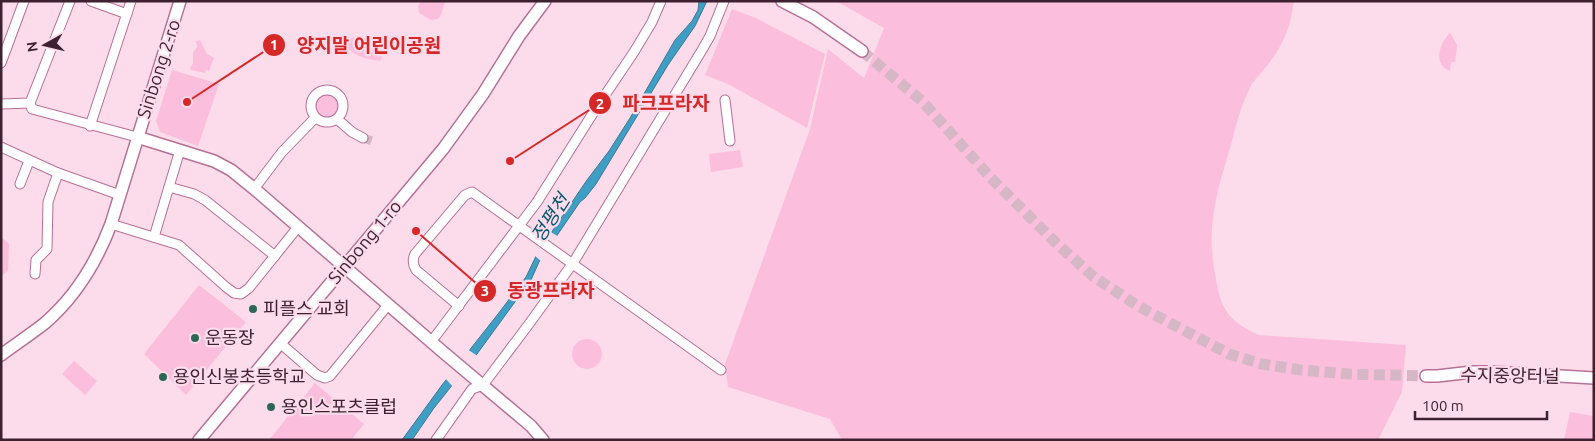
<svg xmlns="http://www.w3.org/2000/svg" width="1595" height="441" font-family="Ubuntu,'Noto Sans KR',sans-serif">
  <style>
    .green { fill: #fcbedd }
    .water { fill: #3f9ec3; stroke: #3f7897 }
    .pier { fill: #fcdceb }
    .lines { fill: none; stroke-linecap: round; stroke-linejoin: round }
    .minor-tunnel { stroke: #d6b7c6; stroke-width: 9; stroke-dasharray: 9 4.5; stroke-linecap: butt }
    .tertiary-tunnel { stroke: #d6b7c6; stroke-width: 11; stroke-dasharray: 11 5.5; stroke-linecap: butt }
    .minor-casing { stroke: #b77096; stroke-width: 11 }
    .tertiary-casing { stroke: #b77096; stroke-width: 14 }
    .minor { stroke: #fff; stroke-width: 9 }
    .tertiary { stroke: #fff; stroke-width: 11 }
    .poi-dot { fill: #2c6853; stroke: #fcdceb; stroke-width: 2 }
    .labels { text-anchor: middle; stroke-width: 4.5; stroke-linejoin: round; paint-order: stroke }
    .street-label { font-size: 18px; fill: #3e2130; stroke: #fcdceb }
    .poi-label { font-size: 18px; fill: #3e2130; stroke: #fcdceb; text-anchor: start }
    .water-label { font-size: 19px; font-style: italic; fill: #03556f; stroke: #fcdceb }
    .leader { fill: none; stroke: #d62828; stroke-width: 2 }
    .callout-dot { fill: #d62828; stroke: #fcdceb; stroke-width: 2 }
    .mark-label { font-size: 15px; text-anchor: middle; font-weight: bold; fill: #fff }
    .callout-label { font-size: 19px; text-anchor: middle; font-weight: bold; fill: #d62828; stroke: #fcdceb; stroke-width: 4.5; stroke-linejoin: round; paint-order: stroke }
  </style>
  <rect width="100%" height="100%" fill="#fcdceb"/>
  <g class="green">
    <path d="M421,1H445L441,15L438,19L431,20L419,13L418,6Z"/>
    <path d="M836,1H1294C1291,25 1284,44 1269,63C1264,70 1257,77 1252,84C1242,102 1236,124 1231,145C1217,191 1206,226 1215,274C1217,285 1219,297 1224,307C1231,321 1245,329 1259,335L1406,345L1402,392L1378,440H842L830,419L728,387L725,364L810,129L828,49L864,78L884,28Z"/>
    <path d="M732,9L756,18L825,54L807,128L728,84L705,75Z"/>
    <path d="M1450,33L1457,45L1455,62H1451L1450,71C1432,64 1440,42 1450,33Z"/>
    <path d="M350,38C372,36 368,51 386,50L380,61C363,59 352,55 342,41Z"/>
    <path d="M200,40L207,54L214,58L209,71L206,70L205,73L191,70L190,68L193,63V53L197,47L196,41Z"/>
    <path d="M172,70L219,84L198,146L160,132L156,121Z"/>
    <circle cx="327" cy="106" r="15"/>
    <path d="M740,150L743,167L711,172L709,154Z"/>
    <path d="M1,237L9,244L8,271L1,276Z"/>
    <path d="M199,285L246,322L186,395L144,354Z"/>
    <circle cx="587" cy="354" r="15"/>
    <path d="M74,361L97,381L85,395L62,374Z"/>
    <path d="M315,383L364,424L351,440H269Z"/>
    <path d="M1570,412L1594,416V440H1564Z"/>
  </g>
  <path class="water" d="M699,1H707L695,26L668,65L596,184L585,198L580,202L560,231L539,262L531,280L477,354L434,408L412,440H402L442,385L498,314L526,277L538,252L587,180L609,151L630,118L675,40L692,21L698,10Z"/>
  <g class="pier">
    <path d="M549,231L559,237L542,262L533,254Z"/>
    <path d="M467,349L479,357L454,388L445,378Z"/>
  </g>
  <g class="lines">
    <path class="minor-tunnel" d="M363,138L375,142"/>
    <path class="tertiary-tunnel" d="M862,51L922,101L990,177L1056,243L1094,277L1138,306L1229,354L1262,364L1301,370L1350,374L1426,376"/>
    <defs>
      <g id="minor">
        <path d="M70,1L30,103L32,109L137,137"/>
        <path d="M91,1L127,14"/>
        <path d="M1,63L24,1"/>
        <circle cx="327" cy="106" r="16"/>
        <path d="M725,100L730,141"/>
        <path d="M1,104L30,103"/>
        <path d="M337,119L352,132L363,138"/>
        <path d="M90,126L131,1"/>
        <path d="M1,147L58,173L120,195"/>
        <path d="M20,184L29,161"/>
        <path d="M169,187L194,194L205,200L275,256"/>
        <path d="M254,189L282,152L315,118"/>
        <path d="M111,224L179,245L226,287L234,293L241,294L249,288L298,227"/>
        <path d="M154,237L180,150"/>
        <path d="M35,274L36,260L47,249L48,202L58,173"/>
        <path d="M459,306L416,270C413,265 412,260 415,254L465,195L472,192L721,370"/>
        <path d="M431,342L537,202L595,110L634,52L652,22L661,1"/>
        <path d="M280,343L317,375L325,378L330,376L388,305"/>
        <path d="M436,440L472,389L483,385L529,324L573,263L702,50L710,36L724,1"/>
      </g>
      <g id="tertiary">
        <path d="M782,1L813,17L862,51"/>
        <path d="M137,137L214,161L231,170L258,192L443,352L531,426L543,440"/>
        <path d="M1,355C16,344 31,334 45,323C75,297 97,261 111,224L180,1"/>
        <path d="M1426,376H1437L1472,372H1492L1594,378"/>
        <path d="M199,440L443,149L483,94L519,36L545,1"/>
      </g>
    </defs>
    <use href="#minor" class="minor-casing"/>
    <use href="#tertiary" class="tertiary-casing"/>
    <use href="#minor" class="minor"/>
    <use href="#tertiary" class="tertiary"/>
  </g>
  <g class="poi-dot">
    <circle cx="253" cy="309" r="5"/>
    <circle cx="195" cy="338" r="5"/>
    <circle cx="163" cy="377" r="5"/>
    <circle cx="271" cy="407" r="5"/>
  </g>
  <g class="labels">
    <g class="street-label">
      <text transform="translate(159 69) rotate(-72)" y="6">Sinbong 2-ro</text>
      <text transform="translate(365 242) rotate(-50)" y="6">Sinbong 1-ro</text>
      <text transform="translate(1510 376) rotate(1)" y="6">수지중앙터널</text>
    </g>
    <g class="poi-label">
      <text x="263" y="315">피플스 교회</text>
      <text x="205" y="344">운동장</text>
      <text x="173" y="383">용인신봉초등학교</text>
      <text x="281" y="413">용인스포츠클럽</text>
    </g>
    <g class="water-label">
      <text transform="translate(550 218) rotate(-57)" y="7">정평천</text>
    </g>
  </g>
  <path class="leader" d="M187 102L274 45M510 161L600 103M416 231L485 291"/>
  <g class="callout-dot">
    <circle cx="187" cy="102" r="5"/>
    <circle cx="510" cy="161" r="5"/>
    <circle cx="416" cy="231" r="5"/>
    <circle cx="274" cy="45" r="12"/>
    <circle cx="600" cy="103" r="12"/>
    <circle cx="485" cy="291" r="12"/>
  </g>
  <g class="mark-label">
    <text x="274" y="50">1</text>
    <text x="600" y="109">2</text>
    <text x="485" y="296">3</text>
  </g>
  <g class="callout-label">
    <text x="369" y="52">양지말 어린이공원</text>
    <text x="666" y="110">파크프라자</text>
    <text x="551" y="297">동광프라자</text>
  </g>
  <rect width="1595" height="441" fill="none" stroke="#3e2130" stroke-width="5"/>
  <g transform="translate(45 45) rotate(262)" stroke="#fcdceb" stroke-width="4" paint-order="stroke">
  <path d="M0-4L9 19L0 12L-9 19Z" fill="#3e2130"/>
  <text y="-8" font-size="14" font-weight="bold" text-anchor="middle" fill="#3e2130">N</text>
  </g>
  <path d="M1415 411v8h132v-8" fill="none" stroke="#3e2130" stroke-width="2.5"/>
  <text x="1422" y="411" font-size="15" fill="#3e2130" stroke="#fcdceb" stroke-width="4" paint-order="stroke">100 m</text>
</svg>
